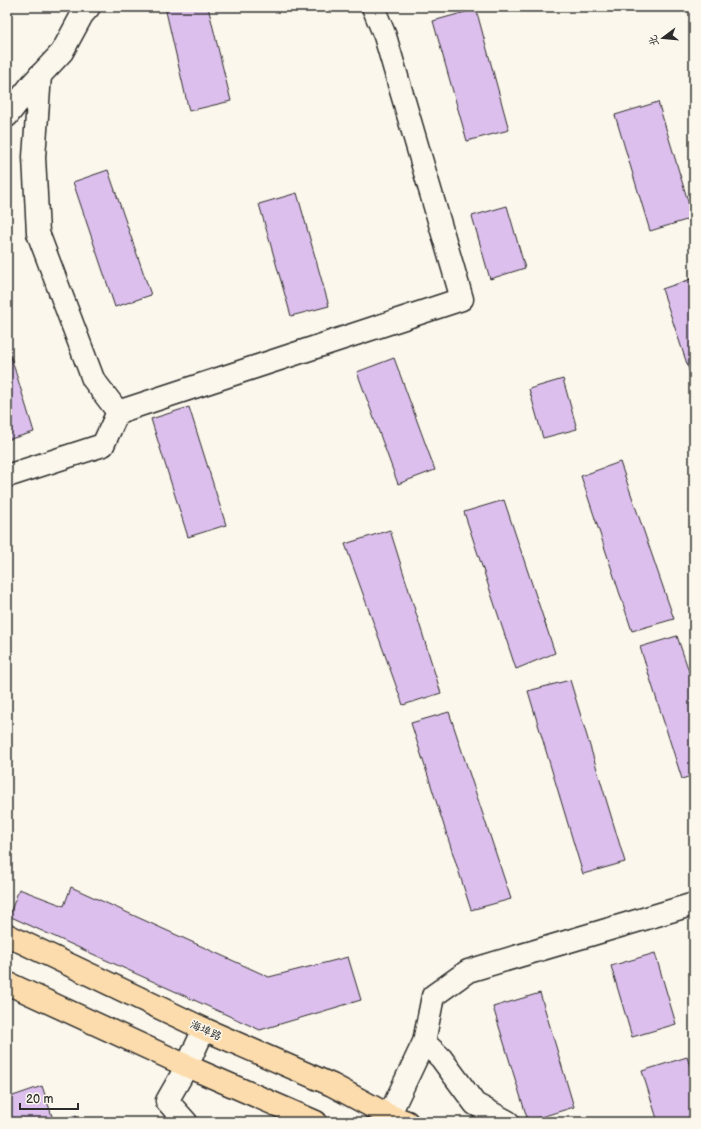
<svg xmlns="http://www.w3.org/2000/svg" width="701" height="1129" font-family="'Balsamiq Sans','LXGW WenKai TC',sans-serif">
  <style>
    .building { fill: #dcbfed; stroke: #2b2b2b }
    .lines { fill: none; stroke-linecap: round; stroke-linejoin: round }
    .minor-casing { stroke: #2b2b2b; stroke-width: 25 }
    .major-casing { stroke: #2b2b2b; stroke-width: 25 }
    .minor { stroke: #fbf7ec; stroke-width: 22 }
    .major { stroke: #fcdcac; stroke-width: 22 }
    .labels { text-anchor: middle; stroke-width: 3; stroke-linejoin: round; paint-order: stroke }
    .street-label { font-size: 11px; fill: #2b2b2b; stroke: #fbf7ec }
  </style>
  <rect width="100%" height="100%" fill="#fbf7ec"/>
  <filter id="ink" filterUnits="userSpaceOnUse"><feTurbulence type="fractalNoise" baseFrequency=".025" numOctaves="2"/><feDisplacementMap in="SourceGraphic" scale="8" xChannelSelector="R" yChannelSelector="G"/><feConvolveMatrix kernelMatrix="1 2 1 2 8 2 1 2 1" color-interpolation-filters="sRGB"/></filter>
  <g filter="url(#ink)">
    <g class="building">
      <path d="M165,7H208L231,101L189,111Z"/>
      <path d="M476,9L509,130L467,141L433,21Z"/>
      <path d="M658,102L693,218L650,231L615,115Z"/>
      <path d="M108,170L151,295L115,307L73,182Z"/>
      <path d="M297,193L329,306L291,316L259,204Z"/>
      <path d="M507,206L525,268L490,279L472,216Z"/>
      <path d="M694,278V385L662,289Z"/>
      <path d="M7,344L34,432L7,440Z"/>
      <path d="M394,358L435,470L398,484L357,372Z"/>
      <path d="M563,379L577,429L543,438L529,389Z"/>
      <path d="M189,407L226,525L188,537L151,419Z"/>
      <path d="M620,462L674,619L632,631L581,476Z"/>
      <path d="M504,500L555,653L516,669L464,512Z"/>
      <path d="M390,530L441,693L403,705L345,544Z"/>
      <path d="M677,636L694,686V775L682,779L640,647Z"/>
      <path d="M570,680L625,862L583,874L528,691Z"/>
      <path d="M449,712L511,899L471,910L411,723Z"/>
      <path d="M71,887L269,977L348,957L361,1000L260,1030L9,916L19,889L64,906Z"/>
      <path d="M655,953L676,1024L632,1037L611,966Z"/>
      <path d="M540,993L574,1107L528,1121L493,1007Z"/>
      <path d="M687,1057L694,1078V1122H658L642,1071Z"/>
      <path d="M42,1086L54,1122L76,1115L78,1122H7V1098Z"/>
    </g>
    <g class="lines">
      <defs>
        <g id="minor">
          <path d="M40,75L34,157L38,233L93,379L118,412"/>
          <path d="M7,116L32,84L62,52L82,15L89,7"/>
          <path d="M7,476L103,445L118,412L462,299L385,36L373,7"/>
          <path d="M424,1042L441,1058L475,1104L508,1122"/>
          <path d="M186,1122L167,1101L187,1066L204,1029"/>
          <path d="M386,1122L424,1042L433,996L468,971L694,904"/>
        </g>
        <g id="major">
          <path d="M7,935L204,1029L332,1085L388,1115L407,1122"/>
          <path d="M7,983L187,1066L316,1122"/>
        </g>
      </defs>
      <use href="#minor" class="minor-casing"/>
      <use href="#major" class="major-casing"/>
      <use href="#minor" class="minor"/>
      <use href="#major" class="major"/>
    </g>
  </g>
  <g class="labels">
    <g class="street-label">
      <text transform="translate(206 1030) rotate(24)" y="4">海埠路</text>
    </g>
  </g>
  <rect width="701" height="1129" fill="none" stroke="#fbf7ec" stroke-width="24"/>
  <rect x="12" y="12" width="677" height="1105" fill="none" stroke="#2b2b2b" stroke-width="1.5" filter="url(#ink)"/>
  <g transform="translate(663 38) rotate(254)" stroke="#fbf7ec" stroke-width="3" paint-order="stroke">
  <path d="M0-3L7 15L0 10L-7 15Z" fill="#2b2b2b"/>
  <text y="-6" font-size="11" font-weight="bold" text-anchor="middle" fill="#2b2b2b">北</text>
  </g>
  <path d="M20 1103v6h58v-6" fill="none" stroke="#2b2b2b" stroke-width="2"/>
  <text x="26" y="1103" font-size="12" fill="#2b2b2b" stroke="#fbf7ec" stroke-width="3" paint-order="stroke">20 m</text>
</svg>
